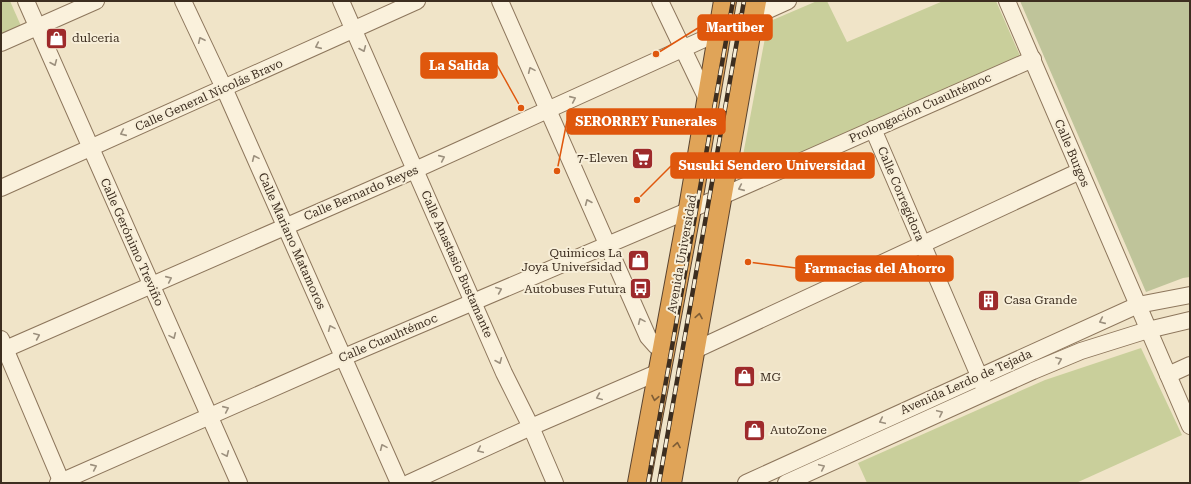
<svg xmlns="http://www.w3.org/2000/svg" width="1191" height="484" font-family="'Roboto Serif',serif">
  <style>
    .green { fill: #c9cf9b }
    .cemetery { fill: #bfc49a }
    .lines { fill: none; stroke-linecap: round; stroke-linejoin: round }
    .minor-casing { stroke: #8d765c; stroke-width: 18 }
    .highway-casing { stroke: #5b4430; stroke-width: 24 }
    .minor { stroke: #faf1dc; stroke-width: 16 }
    .highway { stroke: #e0a458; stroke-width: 22 }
    .rail-casing { stroke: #3d2e20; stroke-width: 4.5 }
    .rail { stroke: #f7eed8; stroke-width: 3; stroke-dasharray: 9; stroke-linecap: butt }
    .oneway { stroke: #9c907e }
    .oneway2 { stroke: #7e5d36 }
    .labels { text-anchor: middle; stroke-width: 4; stroke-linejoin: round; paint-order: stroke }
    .poi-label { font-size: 12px; fill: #3d2e20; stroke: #f7eed8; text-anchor: start }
    .street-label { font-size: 12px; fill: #3d2e20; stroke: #f7eed8 }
    .leader { fill: none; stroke: #df570d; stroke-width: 1.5 }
    .callout-dot { fill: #df570d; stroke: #f7eed8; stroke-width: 1.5 }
    .callout { fill: #df570d; stroke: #df570d; stroke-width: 1.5 }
    .callout-label { font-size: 13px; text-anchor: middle; font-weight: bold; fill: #fff }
  </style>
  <rect width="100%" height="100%" fill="#f0e4c8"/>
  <g class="green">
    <path d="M1,1H10L21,26L1,34Z"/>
    <path d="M817,1H827L847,42L943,1H996L1021,58L738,182L768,22Z"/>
    <path d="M1141,348L1182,435L1076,483H867L858,463L1045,380Z"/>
  </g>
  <path class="cemetery" d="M1020,1H1190V277L1183,278L1146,292Z"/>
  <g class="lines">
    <defs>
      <g id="minor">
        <path d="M26,1L239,483"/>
        <path d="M183,1L224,88L399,483"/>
        <path d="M341,1L504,373L531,427L555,483"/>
        <path d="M500,1L648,337L656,346L665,349"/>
        <path d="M660,1L708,101"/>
        <path d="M1007,1L1190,426"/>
        <path d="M1,43L96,1"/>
        <path d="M873,129L983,385"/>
        <path d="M1,188L417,1"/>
        <path d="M1,339L62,483"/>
        <path d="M1,351L415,170L788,1"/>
        <path d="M693,351L1080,171"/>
        <path d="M1168,375L1190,365"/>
        <path d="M58,483L344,357L720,197L1033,59"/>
        <path d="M409,483L531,427L661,371"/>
        <path d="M746,483L1138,305L1190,295"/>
        <path d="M786,483L1033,371L1081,351L1148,330L1190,320"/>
      </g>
      <g id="highway">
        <path d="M639,483L690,208L725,1"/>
        <path d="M670,483L755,1"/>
      </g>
    </defs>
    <use href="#minor" class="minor-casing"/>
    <use href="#highway" class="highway-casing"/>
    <use href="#minor" class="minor"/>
    <use href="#highway" class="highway"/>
    <defs>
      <g id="rail">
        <path d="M648,483L733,1"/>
        <path d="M659,483L744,1"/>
      </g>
    </defs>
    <use href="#rail" class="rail-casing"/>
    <use href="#rail" class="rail"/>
  </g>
  <defs><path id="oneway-chevron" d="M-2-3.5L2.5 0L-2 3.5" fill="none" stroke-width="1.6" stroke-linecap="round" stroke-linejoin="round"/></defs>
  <g class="oneway">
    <use href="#oneway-chevron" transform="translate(201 40) rotate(-115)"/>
    <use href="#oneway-chevron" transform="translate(318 46) rotate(156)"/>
    <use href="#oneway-chevron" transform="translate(363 49) rotate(67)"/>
    <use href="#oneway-chevron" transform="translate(54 63) rotate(67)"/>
    <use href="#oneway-chevron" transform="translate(531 70) rotate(-114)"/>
    <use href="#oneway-chevron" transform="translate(573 99) rotate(-24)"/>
    <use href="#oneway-chevron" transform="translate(123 133) rotate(156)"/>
    <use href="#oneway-chevron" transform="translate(255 158) rotate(-114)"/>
    <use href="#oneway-chevron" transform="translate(442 158) rotate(-24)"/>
    <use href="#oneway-chevron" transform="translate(741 188) rotate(156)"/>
    <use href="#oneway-chevron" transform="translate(588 202) rotate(-113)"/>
    <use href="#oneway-chevron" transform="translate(169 279) rotate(-24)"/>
    <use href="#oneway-chevron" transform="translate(499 290) rotate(-23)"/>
    <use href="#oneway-chevron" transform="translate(641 321) rotate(-114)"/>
    <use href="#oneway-chevron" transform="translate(1102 321) rotate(156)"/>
    <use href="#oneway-chevron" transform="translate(331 328) rotate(-114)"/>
    <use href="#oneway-chevron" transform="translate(37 336) rotate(-23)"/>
    <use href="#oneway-chevron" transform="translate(173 336) rotate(66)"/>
    <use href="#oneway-chevron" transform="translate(1059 360) rotate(-22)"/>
    <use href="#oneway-chevron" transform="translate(499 361) rotate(67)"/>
    <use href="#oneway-chevron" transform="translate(599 397) rotate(157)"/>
    <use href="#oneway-chevron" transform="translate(226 409) rotate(-24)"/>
    <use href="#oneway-chevron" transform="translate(940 413) rotate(-25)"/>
    <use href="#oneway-chevron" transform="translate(882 421) rotate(155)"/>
    <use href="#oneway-chevron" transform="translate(383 447) rotate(-114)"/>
    <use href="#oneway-chevron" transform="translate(480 450) rotate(155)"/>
    <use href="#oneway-chevron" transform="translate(226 454) rotate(66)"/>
    <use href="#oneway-chevron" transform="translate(94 467) rotate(-24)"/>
    <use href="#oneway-chevron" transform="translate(822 467) rotate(-25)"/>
  </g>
  <g class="oneway2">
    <use href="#oneway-chevron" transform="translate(699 316) rotate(-80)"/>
    <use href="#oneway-chevron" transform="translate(655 398) rotate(101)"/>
    <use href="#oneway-chevron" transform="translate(677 445) rotate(-80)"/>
  </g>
  <defs>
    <symbol id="shop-square" viewBox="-11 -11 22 22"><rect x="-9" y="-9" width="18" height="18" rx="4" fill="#9e2a2b" stroke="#f7eed8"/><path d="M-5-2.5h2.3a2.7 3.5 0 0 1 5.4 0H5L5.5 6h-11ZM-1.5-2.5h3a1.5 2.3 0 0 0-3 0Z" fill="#fff"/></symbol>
    <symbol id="supermarket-square" viewBox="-11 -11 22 22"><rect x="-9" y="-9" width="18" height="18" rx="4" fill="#9e2a2b" stroke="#f7eed8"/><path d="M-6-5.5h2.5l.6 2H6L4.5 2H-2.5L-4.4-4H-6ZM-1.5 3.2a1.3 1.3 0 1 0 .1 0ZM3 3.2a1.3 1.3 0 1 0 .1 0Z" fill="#fff"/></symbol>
    <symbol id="bus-square" viewBox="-11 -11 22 22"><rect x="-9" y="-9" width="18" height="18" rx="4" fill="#9e2a2b" stroke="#f7eed8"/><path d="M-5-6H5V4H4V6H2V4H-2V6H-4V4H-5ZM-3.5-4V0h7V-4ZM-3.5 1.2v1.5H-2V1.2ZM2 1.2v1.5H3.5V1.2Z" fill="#fff"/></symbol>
    <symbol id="building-square" viewBox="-11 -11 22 22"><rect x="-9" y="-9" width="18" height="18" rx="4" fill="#9e2a2b" stroke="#f7eed8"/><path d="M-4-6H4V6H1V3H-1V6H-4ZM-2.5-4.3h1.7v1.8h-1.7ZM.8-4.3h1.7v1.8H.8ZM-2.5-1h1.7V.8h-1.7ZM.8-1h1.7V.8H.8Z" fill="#fff"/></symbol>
  </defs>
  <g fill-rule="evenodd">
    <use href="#shop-square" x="44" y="26" width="25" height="25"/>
    <use href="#supermarket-square" x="630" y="146" width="25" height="25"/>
    <use href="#shop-square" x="626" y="248" width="25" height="25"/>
    <use href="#bus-square" x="628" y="276" width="25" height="25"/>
    <use href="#building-square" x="976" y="288" width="25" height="25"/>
    <use href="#shop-square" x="732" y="364" width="25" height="25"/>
    <use href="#shop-square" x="742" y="418" width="25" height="25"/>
  </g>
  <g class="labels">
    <g class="poi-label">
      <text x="72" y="42">dulceria</text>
      <text x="628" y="162" text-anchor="end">7-Eleven</text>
      <text x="622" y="257" text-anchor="end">Quimicos La<tspan x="622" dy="14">Joya Universidad</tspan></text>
      <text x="626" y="293" text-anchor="end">Autobuses Futura</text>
      <text x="1004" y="304">Casa Grande</text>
      <text x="760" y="381">MG</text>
      <text x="770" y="434">AutoZone</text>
    </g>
    <g class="street-label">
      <text transform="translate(209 95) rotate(-24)" y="4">Calle General Nicolás Bravo</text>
      <text transform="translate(920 108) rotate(-24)" y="4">Prolongación Cuauhtémoc</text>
      <text transform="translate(1072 153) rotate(67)" y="4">Calle Burgos</text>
      <text transform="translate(361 193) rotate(-23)" y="4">Calle Bernardo Reyes</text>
      <text transform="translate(901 194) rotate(67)" y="4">Calle Corregidora</text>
      <text transform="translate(292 241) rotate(66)" y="4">Calle Mariano Matamoros</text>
      <text transform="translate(132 242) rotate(66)" y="4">Calle Gerónimo Treviño</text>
      <text transform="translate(682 254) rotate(-80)" y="4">Avenida Universidad</text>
      <text transform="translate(457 264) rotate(66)" y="4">Calle Anastasio Bustamante</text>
      <text transform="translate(388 338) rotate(-23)" y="4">Calle Cuauhtémoc</text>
      <text transform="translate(966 382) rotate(-24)" y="4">Avenida Lerdo de Tejada</text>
    </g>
  </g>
  <path class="leader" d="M656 54L698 28M521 108L497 65M557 171L567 121M637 200L671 166M748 262L796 268"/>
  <g class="callout-dot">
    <circle cx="656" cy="54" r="4"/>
    <circle cx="521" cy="108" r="4"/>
    <circle cx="557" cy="171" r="4"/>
    <circle cx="637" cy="200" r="4"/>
    <circle cx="748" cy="262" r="4"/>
  </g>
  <g class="callout">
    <rect x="698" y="15" width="74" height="25" rx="4"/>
    <rect x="421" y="53" width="76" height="25" rx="4"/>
    <rect x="567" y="109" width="158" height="25" rx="4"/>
    <rect x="671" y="153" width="203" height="25" rx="4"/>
    <rect x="796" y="256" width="157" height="25" rx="4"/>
  </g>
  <g class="callout-label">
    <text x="735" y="32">Martiber</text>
    <text x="459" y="70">La Salida</text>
    <text x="646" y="126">SERORREY Funerales</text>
    <text x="772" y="170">Susuki Sendero Universidad</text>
    <text x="875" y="273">Farmacias del Ahorro</text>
  </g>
  <rect width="1191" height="484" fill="none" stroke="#3d2e20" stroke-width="4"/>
</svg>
